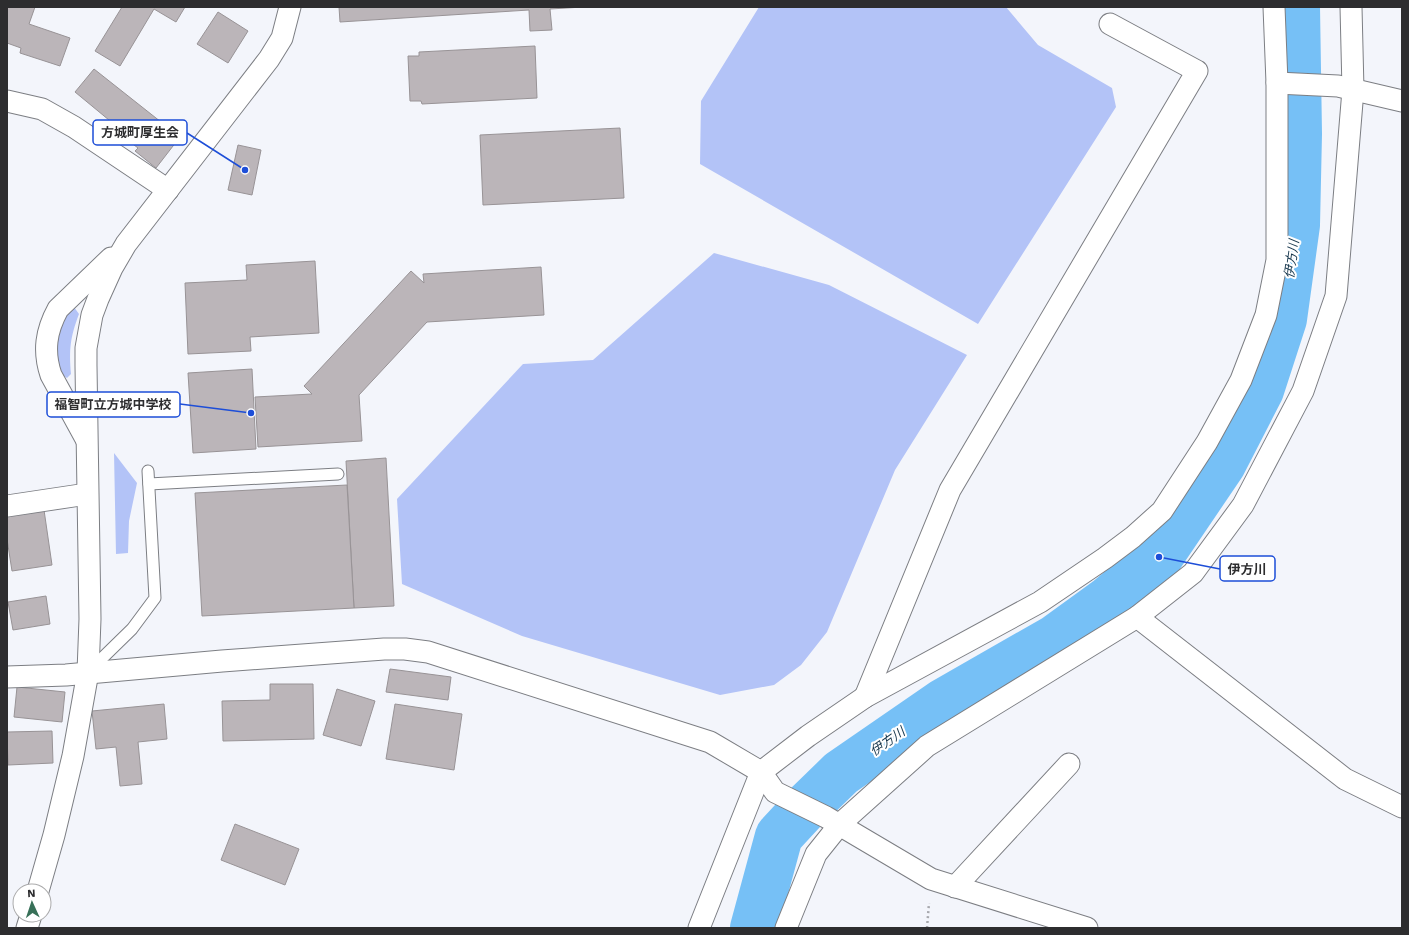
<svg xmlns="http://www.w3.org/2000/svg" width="1409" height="935" font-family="'Work Sans','Noto Sans JP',sans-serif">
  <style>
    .green { fill: #b3c3f7 }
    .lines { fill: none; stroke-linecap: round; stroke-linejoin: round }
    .river { stroke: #76c0f6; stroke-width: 48 }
    .building { fill: #bbb5b9; stroke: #989396 }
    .service-casing { stroke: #7c7e83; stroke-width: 13 }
    .minor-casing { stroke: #7c7e83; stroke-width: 23 }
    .path { stroke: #a7a8ad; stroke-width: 2.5; stroke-dasharray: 2 3; stroke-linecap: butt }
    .service { stroke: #fff; stroke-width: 11 }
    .minor { stroke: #fff; stroke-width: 21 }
    .labels { text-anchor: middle; stroke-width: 4; stroke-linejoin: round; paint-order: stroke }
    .water-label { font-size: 13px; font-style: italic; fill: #16364c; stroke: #fff }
    .leader { fill: none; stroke: #1d4ed8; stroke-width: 1.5 }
    .callout-dot { fill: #1d4ed8; stroke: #fff; stroke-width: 1.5 }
    .callout { fill: #fff; stroke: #1d4ed8; stroke-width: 1.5 }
    .callout-label { font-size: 13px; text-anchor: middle; font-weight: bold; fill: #2d2d2f }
  </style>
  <rect width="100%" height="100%" fill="#f3f5fb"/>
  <g class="green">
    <path d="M759,7H1006L1038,45L1112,88L1116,107L978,324L700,164L701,101Z"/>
    <path d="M714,253L829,285L967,355L895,470L827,632L801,665L774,685L720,695L522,636L402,584L397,499L523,364L593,360Z"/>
    <path d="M74,307L79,314C70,338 69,349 71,374L67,378C55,372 53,342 57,331C61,321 66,314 74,307Z"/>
    <path d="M114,453L137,483L129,521L128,553L116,554Z"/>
  </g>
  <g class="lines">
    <path class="river" d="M754,928L779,836L804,809L841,773L944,702L1056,638L1107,601L1159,557L1222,464L1260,390L1283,319L1296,225L1298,134L1296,7"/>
  </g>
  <g class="building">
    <path d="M7,7H35L29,24L70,38L60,66L20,53L21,48L7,43Z"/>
    <path d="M122,7H185L176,22L154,9L120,66L95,51Z"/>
    <path d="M339,7H583L550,9L552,30L530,31L529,10L340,22Z"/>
    <path d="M218,12L248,31L228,63L197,44Z"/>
    <path d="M535,46L537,98L422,104L421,101H410L408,56H419V52Z"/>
    <path d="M94,69L180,137L156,168L135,151L138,148L112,128L115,125L75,92Z"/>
    <path d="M620,128L624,198L483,205L480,135Z"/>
    <path d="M238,145L261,150L252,195L228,190Z"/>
    <path d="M315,261L319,333L250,337L251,351L188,354L185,283L247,280L246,265Z"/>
    <path d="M541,267L544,315L427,322L359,395L362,441L258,447L255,397L312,394L304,386L411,271L424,283L423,274Z"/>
    <path d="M252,369L256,449L193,453L188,373Z"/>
    <path d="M386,458L394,606L354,608L346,461Z"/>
    <path d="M347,485L354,608L202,616L195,493Z"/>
    <path d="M44,510L52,565L12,571L7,539V516Z"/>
    <path d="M46,596L50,624L13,630L8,602Z"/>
    <path d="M390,669L451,677L448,700L386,692Z"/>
    <path d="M270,684H313L314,739L223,741L222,701L270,700Z"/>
    <path d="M17,687L65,692L62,722L14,717Z"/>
    <path d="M337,689L375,701L361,746L323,735Z"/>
    <path d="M164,704L167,739L138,742L142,784L120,786L116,747L96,749L92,711Z"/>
    <path d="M395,704L462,714L454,770L386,759Z"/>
    <path d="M52,731L53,763L8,765L7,732Z"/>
    <path d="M235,824L299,849L285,885L221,860Z"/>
  </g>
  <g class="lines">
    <defs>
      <g id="service">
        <path d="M149,484L338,474"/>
        <path d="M89,671L132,629L155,598L148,471"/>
      </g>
      <g id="minor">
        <path d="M1277,83L1338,86L1402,101"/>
        <path d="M7,101L42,109L74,127L168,190"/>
        <path d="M86,439L51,375C43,351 46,331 58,309L111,258"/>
        <path d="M7,506L87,494"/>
        <path d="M1137,617L1345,779L1402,807"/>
        <path d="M7,677L66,675L222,661L384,649H405L428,652L710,742L761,772L775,792L826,817L931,879L1087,928"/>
        <path d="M865,697L950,490L1197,71L1110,24"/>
        <path d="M955,887L1069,764"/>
        <path d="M38,891L54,835L73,756L88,672L90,619L86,366V348L92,315L98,299L112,268L126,244L269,59L282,38L290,7"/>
        <path d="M27,928L31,915"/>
        <path d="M699,928L761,772L808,736L865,697L1040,602L1105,558L1133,537L1162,511L1207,442L1241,380L1266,315L1277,260V83L1274,7"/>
        <path d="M786,928L816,854L840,824L927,746L1137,617L1193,573L1243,505L1303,391L1336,296L1353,90L1351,7"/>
      </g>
    </defs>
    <use href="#service" class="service-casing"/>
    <use href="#minor" class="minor-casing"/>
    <path class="path" d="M927,928L929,903"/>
    <use href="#service" class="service"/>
    <use href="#minor" class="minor"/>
  </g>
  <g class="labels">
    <g class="water-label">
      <text transform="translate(1291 259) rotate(-82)" y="5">伊方川</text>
      <text transform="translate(887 741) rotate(-35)" y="5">伊方川</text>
    </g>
  </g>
  <path class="leader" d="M245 170L187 133M251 413L180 404M1159 557L1220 569"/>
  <g class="callout-dot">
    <circle cx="245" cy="170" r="4"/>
    <circle cx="251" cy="413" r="4"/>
    <circle cx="1159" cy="557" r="4"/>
  </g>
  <g class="callout">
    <rect x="93" y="120" width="94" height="25" rx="4"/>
    <rect x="47" y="392" width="133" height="25" rx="4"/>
    <rect x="1220" y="556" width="55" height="25" rx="4"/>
  </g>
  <g class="callout-label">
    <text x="140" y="137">方城町厚生会</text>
    <text x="113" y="409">福智町立方城中学校</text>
    <text x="1247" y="574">伊方川</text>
  </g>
  <rect width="1409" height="935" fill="none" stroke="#2d2d2f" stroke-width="16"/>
  <g transform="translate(32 903) rotate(357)"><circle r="19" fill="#ffffff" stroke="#ababac"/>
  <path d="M0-3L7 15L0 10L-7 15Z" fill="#377058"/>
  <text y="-6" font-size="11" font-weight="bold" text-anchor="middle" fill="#2d2d2f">N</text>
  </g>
</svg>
